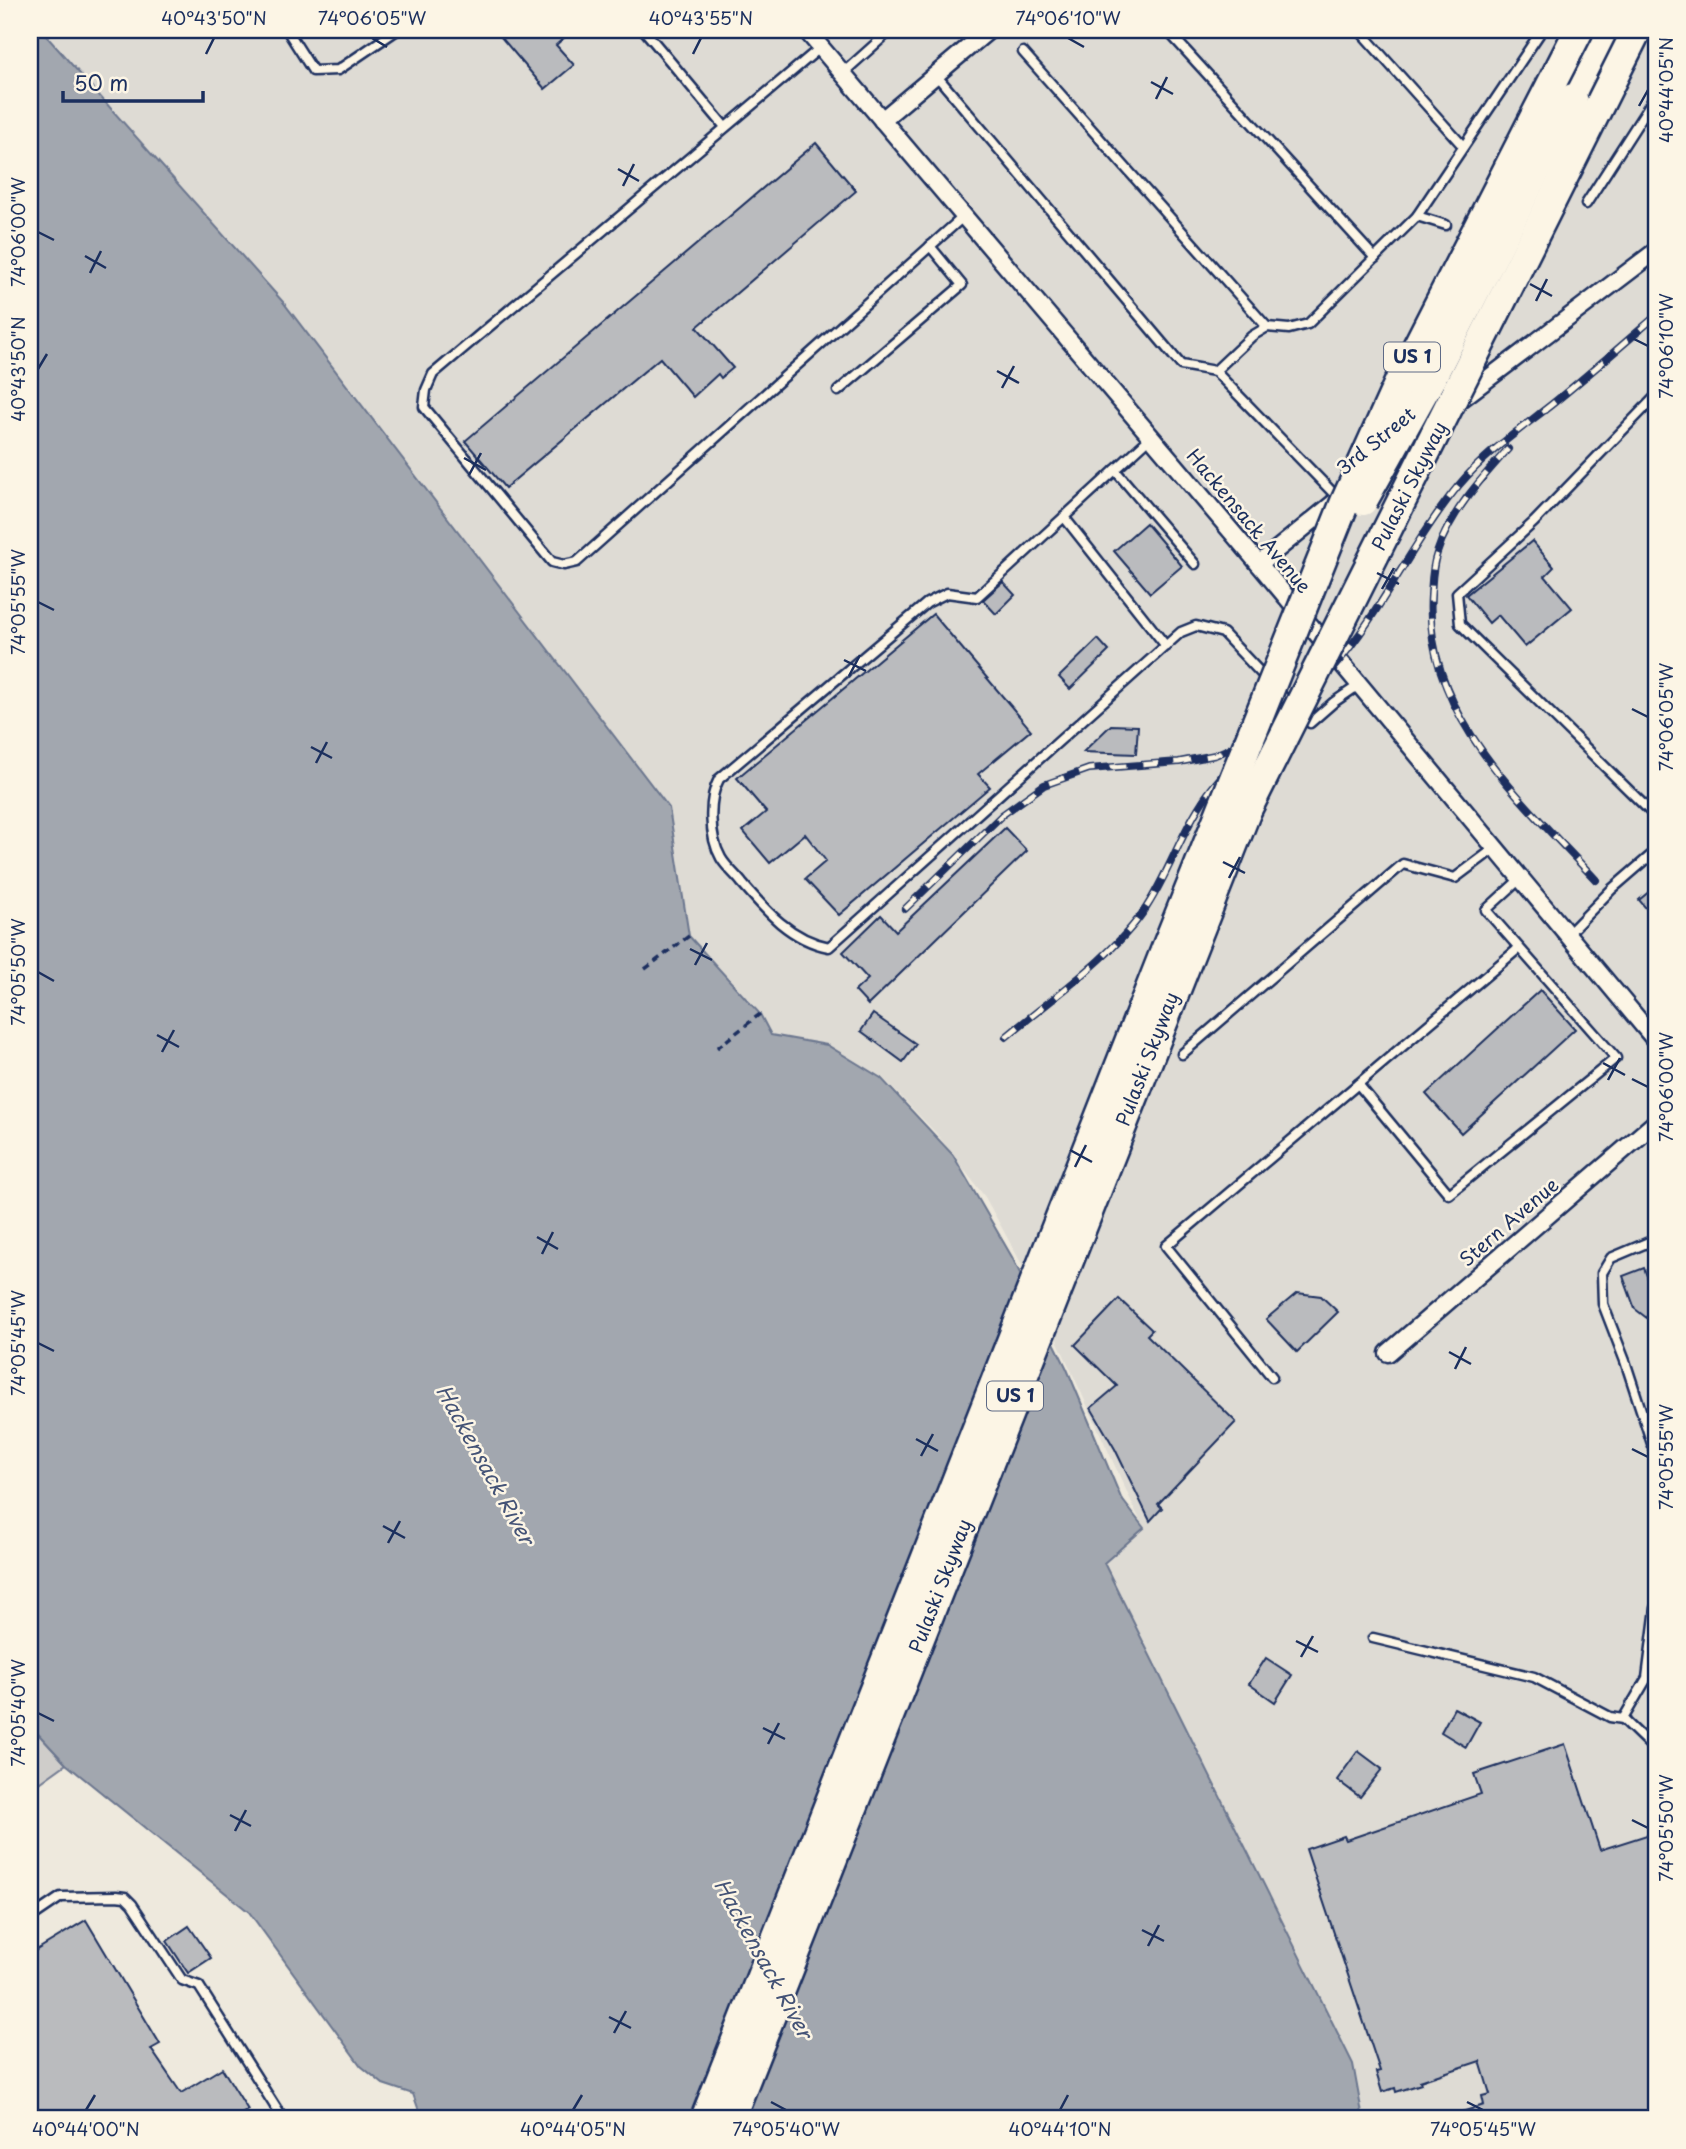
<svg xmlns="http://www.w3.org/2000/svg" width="1686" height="2149" font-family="'Playpen Sans',sans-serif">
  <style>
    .built { fill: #dedbd4 }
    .green { fill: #cfcdca; stroke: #757e94; stroke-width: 2 }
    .water { fill: #a2a7af; stroke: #6c778f; stroke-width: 2 }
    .building { fill: #babbbe; stroke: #1b2f5e; stroke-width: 2 }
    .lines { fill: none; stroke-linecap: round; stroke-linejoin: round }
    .lane-casing { stroke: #1b2f5e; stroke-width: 13 }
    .street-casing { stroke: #1b2f5e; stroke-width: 21 }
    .highway-casing { stroke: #1b2f5e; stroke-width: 33 }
    .path { stroke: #1b2f5e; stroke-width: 3.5; stroke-dasharray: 7 5; stroke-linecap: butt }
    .lane { stroke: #fcf5e5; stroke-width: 8 }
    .street { stroke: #fcf5e5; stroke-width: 16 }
    .highway { stroke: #fcf5e5; stroke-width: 28 }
    .rail-casing { stroke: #1b2f5e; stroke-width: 8 }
    .rail { stroke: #fcf5e5; stroke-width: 5; stroke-dasharray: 16; stroke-linecap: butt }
    .highway-bridge-casing { stroke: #1b2f5e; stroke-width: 33; stroke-linecap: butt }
    .highway-bridge { stroke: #fcf5e5; stroke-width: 28 }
    .ticks { fill: none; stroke: #1b2f5e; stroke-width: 2.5 }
    .labels { text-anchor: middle; stroke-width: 5; stroke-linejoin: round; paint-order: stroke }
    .shield { fill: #fcf5e5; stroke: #5e6a86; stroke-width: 2 }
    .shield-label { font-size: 18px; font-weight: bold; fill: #1b2f5e }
    .street-label { font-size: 19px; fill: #1b2f5e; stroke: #fcf5e5 }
    .water-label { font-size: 21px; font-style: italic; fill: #445376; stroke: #fcf5e5 }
    .neatline { fill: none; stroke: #1b2f5e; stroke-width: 2.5 }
    .ticks-label { font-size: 18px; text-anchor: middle; fill: #1b2f5e }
  </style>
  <rect width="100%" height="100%" fill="#eee9dd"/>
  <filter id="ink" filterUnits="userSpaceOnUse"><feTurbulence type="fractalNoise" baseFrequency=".0143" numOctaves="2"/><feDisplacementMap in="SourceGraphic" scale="14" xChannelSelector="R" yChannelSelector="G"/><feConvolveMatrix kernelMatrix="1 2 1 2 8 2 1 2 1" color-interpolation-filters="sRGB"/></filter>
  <g filter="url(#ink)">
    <path class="built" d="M41,30H1656V2119H1363L1353,2064L1104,1563L1143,1527L1025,1270L985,1197L936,1133L882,1077L829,1046L770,1036L760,1014L686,933L670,812L283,302Z"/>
    <path class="green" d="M30,1725L66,1764L30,1790Z"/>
    <path class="water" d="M30,30H41L283,302L669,808L689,936L760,1014L771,1035L827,1045L881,1078L953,1155L1012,1257L1067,1369L1121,1498L1144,1528L1104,1563L1353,2064L1363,2119H422L413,2094L383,2084L361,2066L249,1912L66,1764L30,1725Z"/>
    <g class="building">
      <path d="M495,30H573L556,45L574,65L545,89Z"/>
      <path d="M816,143L856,191L697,327L733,368L721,378L718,374L693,397L660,358L505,488L465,441Z"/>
      <path d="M1146,523L1182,566L1150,593L1114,551Z"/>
      <path d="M1532,541L1554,567L1545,576L1572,608L1525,647L1498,615L1489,623L1466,595Z"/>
      <path d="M1003,582L1015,595L996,614L983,600Z"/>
      <path d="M933,614L1031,730L978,774L990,787L839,915L805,879L826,861L805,834L770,863L743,831L766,812L737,778Z"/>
      <path d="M1098,639L1109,651L1070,689L1059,677Z"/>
      <path d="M1111,725L1138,726L1136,754L1083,752Z"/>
      <path d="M1005,828L1027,851L868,1005L855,991L868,979L843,952L881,915L896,931Z"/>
      <path d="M1656,886V920L1639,900Z"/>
      <path d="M1540,990L1575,1029L1461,1133L1426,1094Z"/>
      <path d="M873,1014L916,1044L903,1062L861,1031Z"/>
      <path d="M1644,1268L1656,1301L1652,1322L1635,1309L1623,1276Z"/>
      <path d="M1297,1293L1321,1296L1338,1312L1297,1352L1266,1319Z"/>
      <path d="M1119,1299L1152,1330L1147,1335L1236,1422L1158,1504L1162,1508L1150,1521L1115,1449L1091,1408L1117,1386L1075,1345Z"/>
      <path d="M1266,1658L1292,1675L1275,1702L1249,1684Z"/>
      <path d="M1454,1708L1480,1722L1466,1747L1441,1732Z"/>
      <path d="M1565,1744L1600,1850L1656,1832V2119H1449V2116L1484,2105L1482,2096L1490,2094L1480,2061L1420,2081L1421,2084L1396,2092L1395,2088L1382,2092L1376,2072L1380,2071L1306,1849L1344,1836L1346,1840L1481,1794L1474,1774Z"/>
      <path d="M1358,1751L1382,1769L1360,1797L1337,1780Z"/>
      <path d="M86,1920L160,2044L151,2049L181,2093L222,2068L248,2110L233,2119H30V1954Z"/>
      <path d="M189,1926L211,1958L188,1973L167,1941Z"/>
    </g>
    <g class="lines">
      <defs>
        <g id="lane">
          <path d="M287,30L313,71L338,70L397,30"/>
          <path d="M644,30L725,127"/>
          <path d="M1167,30L1375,258"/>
          <path d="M1359,30L1463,146"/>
          <path d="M821,47L433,374L426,390L424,407L552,562L564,565L577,562L964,216"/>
          <path d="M1023,52L1267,327"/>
          <path d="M843,73L891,30"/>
          <path d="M936,75L1181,365L1215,371L1252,336L1267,327L1289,329L1308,324L1417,216L1542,30"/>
          <path d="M1586,204L1656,95"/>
          <path d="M1417,216L1446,225"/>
          <path d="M1215,371L1339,499"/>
          <path d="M838,391L962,285L930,246"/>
          <path d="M1656,396L1534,522L1457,593L1460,624L1656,817"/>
          <path d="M1151,437L977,597L947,593L927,603L719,779C708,799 709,837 721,858C726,867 736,875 742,883C766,911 791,940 829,947L1181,632L1196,626L1223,633L1292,706"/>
          <path d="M1115,470L1195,564"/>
          <path d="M1064,517L1166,646"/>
          <path d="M1302,715L1310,723L1334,702L1359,685"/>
          <path d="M1567,935L1612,889L1656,851"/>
          <path d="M1182,1054L1403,864L1455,878L1495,848"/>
          <path d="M1358,1084L1519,948"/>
          <path d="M1656,1239L1611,1258L1602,1273L1603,1304L1625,1361L1656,1456"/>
          <path d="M1272,1377L1166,1246L1358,1084L1449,1194L1616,1058L1486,910L1520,879"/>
          <path d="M1656,1608L1647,1678L1623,1719L1656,1751"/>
          <path d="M1373,1638L1534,1677L1610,1717L1623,1719"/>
          <path d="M30,1918L61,1897L116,1896L125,1897L132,1904L182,1980L199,1986L283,2119"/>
        </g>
        <g id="street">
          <path d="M806,30L1259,564L1656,1041"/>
          <path d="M882,120L989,30"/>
          <path d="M1456,403L1656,251"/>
          <path d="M1259,564L1344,495"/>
          <path d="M1388,1353L1656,1122"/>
        </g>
        <path id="highway" d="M1573,98L1609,30"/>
      </defs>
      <use href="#lane" class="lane-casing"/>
      <use href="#street" class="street-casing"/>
      <use href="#highway" class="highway-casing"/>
      <g class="path">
        <path d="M645,969L689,936"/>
        <path d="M717,1048L760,1014"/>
      </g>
      <use href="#lane" class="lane"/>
      <use href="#street" class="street"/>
      <use href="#highway" class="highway"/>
      <defs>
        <g id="rail">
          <path d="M1508,449C1481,479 1449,514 1437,553C1432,567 1432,581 1431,595C1423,714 1522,800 1596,880"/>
          <path d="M905,909L1002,815L1044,785L1089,769L1179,762L1215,755L1252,739"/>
          <path d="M1006,1037C1051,999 1114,956 1146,908C1172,868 1185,820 1216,783C1251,741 1297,709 1333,668C1382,612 1412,542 1459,485C1485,454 1519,430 1551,405C1587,376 1621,346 1656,316"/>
        </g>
      </defs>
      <use href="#rail" class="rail-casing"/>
      <use href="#rail" class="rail"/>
      <defs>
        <g id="highway-bridge">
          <path d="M1363,501L1432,377L1573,98"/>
          <path d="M705,2119L1170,938L1345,502L1400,380L1579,30"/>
          <path d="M730,2119L1247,810L1637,30"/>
        </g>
      </defs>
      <use href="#highway-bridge" class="highway-bridge-casing"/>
      <use href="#highway-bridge" class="highway-bridge"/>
    </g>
  </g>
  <path class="ticks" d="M372,38L387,47M1068,38L1084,47M206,54L214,38M693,54L701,38M1151,82L1173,94M1156,99L1167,77M1639,106L1648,90M618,169L639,181M623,186L634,164M38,232L54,240M85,256L106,268M90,273L101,251M1530,284L1552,296M1536,301L1547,279M1632,338L1648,346M38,369L47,354M997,371L1019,383M1002,388L1014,366M464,458L486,470M469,475L481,453M1377,573L1399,584M1382,589L1394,568M38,602L54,610M844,660L866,671M849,676L860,655M1632,709L1648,717M311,747L332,758M316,763L327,742M1223,862L1245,873M1229,878L1240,857M690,949L712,960M695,965L707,943M38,972L54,981M157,1035L179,1047M162,1052L174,1030M1603,1063L1625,1075M1632,1079L1648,1087M1608,1080L1620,1058M1070,1150L1092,1162M1075,1167L1086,1145M537,1237L558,1249M542,1254L553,1232M38,1343L54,1351M1449,1352L1471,1364M1455,1369L1466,1347M916,1439L938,1451M1632,1449L1648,1457M921,1456L933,1434M383,1526L405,1538M388,1543L400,1521M1296,1641L1318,1652M1301,1657L1313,1636M38,1713L54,1721M763,1728L785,1739M768,1744L779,1723M230,1815L251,1826M1632,1820L1648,1828M235,1831L246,1810M1142,1930L1164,1941M1148,1946L1159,1925M609,2017L631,2028M614,2033L626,2011M771,2102L786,2110M1467,2102L1483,2110M86,2110L95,2095M573,2110L582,2095M1060,2110L1068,2095"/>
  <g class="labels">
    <g class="shield">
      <rect x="1384" y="342.5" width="56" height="29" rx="5"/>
      <rect x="987" y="1381.5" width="56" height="29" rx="5"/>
    </g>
    <g class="shield-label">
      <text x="1412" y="363">US 1</text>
      <text x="1015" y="1402">US 1</text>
    </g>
    <g class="street-label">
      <text transform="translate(1376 441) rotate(-39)" y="7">3rd Street</text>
      <text transform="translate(1409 486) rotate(-63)" y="7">Pulaski Skyway</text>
      <text transform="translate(1249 521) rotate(50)" y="7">Hackensack Avenue</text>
      <text transform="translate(1147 1059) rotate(-69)" y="7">Pulaski Skyway</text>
      <text transform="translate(1509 1222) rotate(-41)" y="7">Stern Avenue</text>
      <text transform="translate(940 1586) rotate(-69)" y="7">Pulaski Skyway</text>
    </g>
    <g class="water-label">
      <text transform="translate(485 1465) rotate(61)" y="7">Hackensack River</text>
      <text transform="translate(763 1959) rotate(61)" y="7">Hackensack River</text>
    </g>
  </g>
  <rect width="1686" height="2149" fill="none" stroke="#fcf5e5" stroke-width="77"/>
  <path d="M63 91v10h140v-10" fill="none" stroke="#1b2f5e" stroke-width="3.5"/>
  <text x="74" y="91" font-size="21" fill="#1b2f5e" stroke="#fcf5e5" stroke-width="5" paint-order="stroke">50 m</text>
  <rect x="38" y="38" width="1610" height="2072" class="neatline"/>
  <g class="ticks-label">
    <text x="214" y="25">40°43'50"N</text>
    <text x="372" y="25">74°06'05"W</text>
    <text x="701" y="25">40°43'55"N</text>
    <text x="1068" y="25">74°06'10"W</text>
    <text transform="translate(1667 90) rotate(-90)" y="6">40°44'05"N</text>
    <text transform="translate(19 232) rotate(-90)" y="6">74°06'00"W</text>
    <text transform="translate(1667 346) rotate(-90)" y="6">74°06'10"W</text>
    <text transform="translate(19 369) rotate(-90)" y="6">40°43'50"N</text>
    <text transform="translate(19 602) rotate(-90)" y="6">74°05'55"W</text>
    <text transform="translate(1667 717) rotate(-90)" y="6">74°06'05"W</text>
    <text transform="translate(19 972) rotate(-90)" y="6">74°05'50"W</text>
    <text transform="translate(1667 1087) rotate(-90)" y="6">74°06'00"W</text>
    <text transform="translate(19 1343) rotate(-90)" y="6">74°05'45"W</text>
    <text transform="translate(1667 1457) rotate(-90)" y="6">74°05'55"W</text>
    <text transform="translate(19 1713) rotate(-90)" y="6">74°05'40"W</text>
    <text transform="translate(1667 1828) rotate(-90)" y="6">74°05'50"W</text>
    <text x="86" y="2136">40°44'00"N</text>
    <text x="573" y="2136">40°44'05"N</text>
    <text x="786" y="2136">74°05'40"W</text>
    <text x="1060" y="2136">40°44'10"N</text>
    <text x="1483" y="2136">74°05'45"W</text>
  </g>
</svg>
